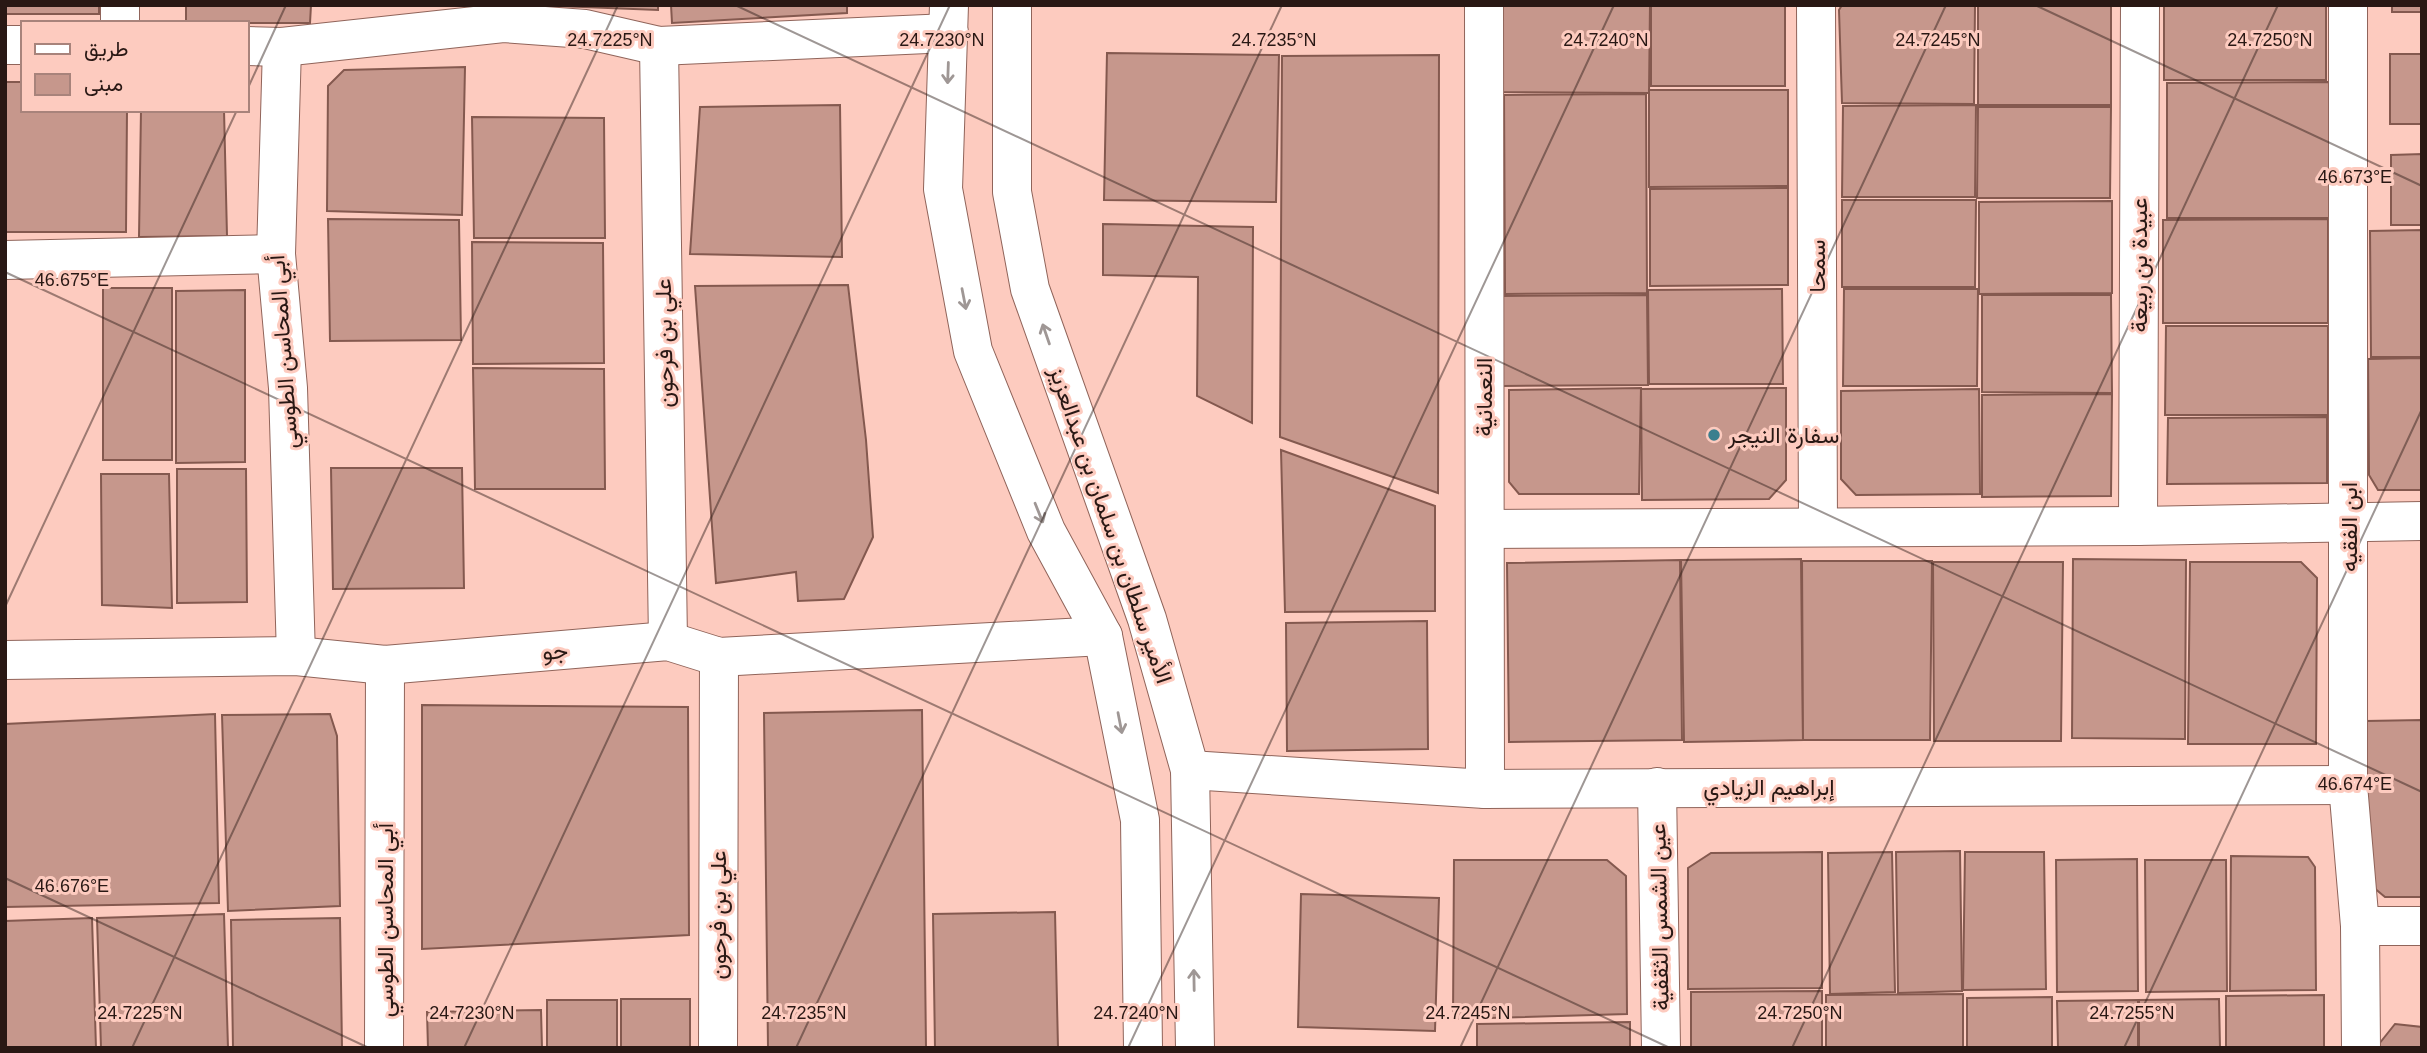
<svg xmlns="http://www.w3.org/2000/svg" width="2427" height="1053" font-family="Helvetica,Vazirmatn,sans-serif">
  <style>
    .building { fill: #c6978c; stroke: #84594f; stroke-width: 2 }
    .lines { fill: none; stroke-linecap: round; stroke-linejoin: round }
    .minor-casing { stroke: #90645a; stroke-width: 40 }
    .minor { stroke: #fff; stroke-width: 38 }
    .oneway { stroke: #9f9795 }
    .ticks { fill: none; stroke: #291814; stroke-width: 2; stroke-opacity: 0.45 }
    .poi-dot { fill: #3b7f8e; stroke: #fdcbbf; stroke-width: 2.5 }
    .labels { text-anchor: middle; stroke-width: 6; stroke-linejoin: round; paint-order: stroke }
    .street-label { font-size: 23px; fill: #291814; stroke: #fdcbbf }
    .poi-label { font-size: 23px; fill: #291814; stroke: #fdcbbf; text-anchor: start }
    .ticks-label { font-size: 18px; text-anchor: middle; fill: #291814; stroke: #fdcbbf; stroke-width: 6; stroke-linejoin: round; paint-order: stroke }
  </style>
  <rect width="100%" height="100%" fill="#fdcbbf"/>
  <g class="building">
    <rect x="5" y="5" width="94" height="9"/>
    <path d="M186,5H311L310,23H186Z"/>
    <path d="M532,5H658V10Z"/>
    <path d="M671,5H847V13L672,23Z"/>
    <path d="M1503,5H1650L1649,93L1502,92Z"/>
    <rect x="1651" y="5" width="134" height="81"/>
    <path d="M1842,5H1975L1974,104L1842,103L1839,10Z"/>
    <rect x="1978" y="5" width="133" height="100"/>
    <rect x="2164" y="5" width="162" height="75"/>
    <rect x="2392" y="5" width="30" height="7"/>
    <path d="M1107,53L1279,55L1276,202L1104,200Z"/>
    <rect x="2390" y="54" width="32" height="70"/>
    <path d="M1439,55L1438,493L1280,437L1282,56Z"/>
    <path d="M465,67L462,215L327,211L328,86L344,70Z"/>
    <path d="M5,82H23V110H127L126,232H5Z"/>
    <path d="M2329,82V218H2167V83Z"/>
    <path d="M1649,90H1788V186L1649,187Z"/>
    <path d="M1646,94L1647,293L1505,294L1504,95Z"/>
    <path d="M840,105L842,257L690,254L700,107Z"/>
    <path d="M1976,105L1975,197H1842L1843,106Z"/>
    <path d="M1978,107H2111L2110,198H1977Z"/>
    <path d="M141,110H224L227,236L139,237Z"/>
    <path d="M472,117L604,118L605,238H474Z"/>
    <path d="M2422,154V225H2391V155Z"/>
    <path d="M1788,188V285L1650,286V189Z"/>
    <path d="M1842,200H1976L1975,287H1842Z"/>
    <path d="M2112,201V293L1979,294V202Z"/>
    <path d="M328,219L459,220L461,340L330,341Z"/>
    <path d="M2328,219V323H2163V220Z"/>
    <path d="M1103,224L1253,227L1252,423L1197,396L1198,277L1103,275Z"/>
    <path d="M2422,230V357H2371L2370,231Z"/>
    <path d="M472,242L603,243L604,363L473,364Z"/>
    <path d="M848,285L866,440L873,537L844,599L798,601L796,572L716,583L695,286Z"/>
    <rect x="103" y="288" width="69" height="172"/>
    <path d="M1782,289L1783,384H1649L1648,290Z"/>
    <path d="M1844,289H1978L1977,386H1843Z"/>
    <path d="M245,290V462L176,463V291Z"/>
    <path d="M1647,295L1648,385L1503,386L1502,296Z"/>
    <path d="M1982,295H2111L2112,393L1982,392Z"/>
    <path d="M2166,326H2328V415H2165Z"/>
    <path d="M2422,358V490H2378L2369,475L2368,359Z"/>
    <path d="M473,368L604,369L605,489H475Z"/>
    <path d="M1641,388L1639,494H1519L1509,482V390Z"/>
    <path d="M1786,388V480L1769,499L1642,500L1641,389Z"/>
    <path d="M1979,389L1980,494L1856,495L1841,479V391Z"/>
    <path d="M2112,394L2111,496L1982,497V395Z"/>
    <path d="M2327,417V483L2167,484L2168,418Z"/>
    <path d="M1281,450L1435,506V611L1285,612Z"/>
    <path d="M331,468H462L464,588L333,589Z"/>
    <path d="M177,469H246L247,602L177,603Z"/>
    <path d="M101,474H169L172,608L102,605Z"/>
    <path d="M1801,559L1803,740L1684,742L1681,560Z"/>
    <path d="M2073,559L2186,560L2185,739L2072,738Z"/>
    <path d="M1680,560L1682,740L1509,742L1507,563Z"/>
    <path d="M1802,561H1932L1930,740H1803Z"/>
    <path d="M1933,562H2063L2061,741H1934Z"/>
    <path d="M2190,562H2301L2317,578L2316,744H2188Z"/>
    <path d="M1427,621L1428,749L1287,751L1286,623Z"/>
    <path d="M422,705L688,707L689,935L422,949Z"/>
    <path d="M922,710L926,1048H768L764,713Z"/>
    <path d="M215,714L219,903L5,907V724Z"/>
    <path d="M330,714L337,736L340,906L228,911L222,715Z"/>
    <path d="M2422,720V897H2385L2367,882L2366,721Z"/>
    <path d="M1960,851L1962,991L1898,993L1896,852Z"/>
    <path d="M1822,852V988L1688,989V868L1711,853Z"/>
    <path d="M1892,852L1895,992L1830,994L1828,853Z"/>
    <path d="M1965,852H2044L2046,989L1963,990Z"/>
    <path d="M2231,856L2308,857L2315,867L2316,990L2230,991Z"/>
    <path d="M2137,859L2138,991L2057,992L2056,860Z"/>
    <path d="M1454,860H1607L1626,876L1627,1014L1453,1019Z"/>
    <path d="M2145,860H2226L2227,991L2146,992Z"/>
    <path d="M1301,894L1439,898L1435,1031L1298,1027Z"/>
    <path d="M1055,912L1058,1048H935L933,914Z"/>
    <path d="M224,914L228,1048H101L97,918Z"/>
    <path d="M92,918L96,1048H5V921Z"/>
    <path d="M340,918L342,1048H233L231,920Z"/>
    <path d="M1822,991V1048H1691V992Z"/>
    <path d="M1963,994V1048H1826V995Z"/>
    <path d="M2324,995V1048H2226V996Z"/>
    <path d="M2052,997V1048H1967V998Z"/>
    <rect x="621" y="999" width="69" height="49"/>
    <path d="M2219,999L2220,1048H2139V1000Z"/>
    <rect x="547" y="1000" width="70" height="48"/>
    <path d="M2138,1000V1048H2058L2057,1001Z"/>
    <path d="M541,1010L542,1048H428L427,1012Z"/>
    <path d="M1630,1022V1048H1477V1024Z"/>
    <path d="M2395,1024L2422,1027V1048H2379V1044Z"/>
  </g>
  <g class="lines">
    <defs>
      <g id="minor">
        <path d="M120,5V23"/>
        <path d="M949,5L943,189L973,351L1046,531L1103,636L1140,820L1143,1048"/>
        <path d="M1012,5V192L1030,289L1147,619L1190,770L1195,1048"/>
        <path d="M1484,5L1485,789"/>
        <path d="M1816,5L1818,527"/>
        <path d="M2348,5V785L2360,926L2361,1048"/>
        <path d="M5,45H23"/>
        <path d="M247,46L282,47L503,23L585,29L659,46L949,33"/>
        <path d="M659,46L668,641"/>
        <path d="M282,47L276,254L288,388L296,656"/>
        <path d="M5,260L276,254"/>
        <path d="M2138,526L2140,5"/>
        <path d="M1485,529L2138,526L2422,521"/>
        <path d="M5,660L296,656L385,665L668,641L719,657L1103,636"/>
        <path d="M1190,770L1485,789L2348,785"/>
        <path d="M1657,787L1661,1048"/>
        <path d="M2360,926H2422"/>
        <path d="M384,1048L385,665"/>
        <path d="M718,1048L719,657"/>
      </g>
    </defs>
    <use href="#minor" class="minor-casing"/>
    <use href="#minor" class="minor"/>
  </g>
  <defs><path id="oneway-shaft" d="M-6 0H5M1.5-3L5.5 0L1.5 3" fill="none" stroke-width="1.6" stroke-linecap="round" stroke-linejoin="round" transform="scale(1.75)"/></defs>
  <g class="oneway">
    <use href="#oneway-shaft" transform="translate(948 73) rotate(92)"/>
    <use href="#oneway-shaft" transform="translate(964 299) rotate(79)"/>
    <use href="#oneway-shaft" transform="translate(1046 334) rotate(-109)"/>
    <use href="#oneway-shaft" transform="translate(1039 513) rotate(68)"/>
    <use href="#oneway-shaft" transform="translate(1120 723) rotate(79)"/>
    <use href="#oneway-shaft" transform="translate(1194 980) rotate(-91)"/>
  </g>
  <path class="ticks" d="M735,5L2422,792M2035,5L2422,186M247,90L286,5M5,272L1670,1048M5,607L237,110M5,878L369,1048M132,1048L618,5M464,1048L950,5M796,1048L1282,5M1128,1048L1614,5M1460,1048L1946,5M1792,1048L2278,5M2124,1048L2422,409"/>
  <circle class="poi-dot" cx="1714" cy="435" r="7"/>
  <g class="labels">
    <g class="street-label">
      <text transform="translate(2139 265) rotate(-90)" y="8">عبيدة بن ربيعة</text>
      <text transform="translate(1817 266) rotate(-90)" y="8">سمحا</text>
      <text transform="translate(664 343) rotate(-91)" y="8">علي بن فرحون</text>
      <text transform="translate(283 352) rotate(-94)" y="8">أبي المحاسن الطوسي</text>
      <text transform="translate(1484 397) rotate(-90)" y="8">النعمانية</text>
      <text transform="translate(1111 525) rotate(71)" y="8">الأمير سلطان بن سلمان بن عبدالعزيز</text>
      <text transform="translate(2349 527) rotate(-90)" y="8">ابن الفقيه</text>
      <text transform="translate(555 651) rotate(-5)" y="8">جو</text>
      <text x="1769" y="795">إبراهيم الزيادي</text>
      <text transform="translate(718 915) rotate(-90)" y="8">علي بن فرحون</text>
      <text transform="translate(1659 917) rotate(-91)" y="8">عين الشمس الثقفية</text>
      <text transform="translate(385 920) rotate(-90)" y="8">أبي المحاسن الطوسي</text>
    </g>
    <g class="poi-label">
      <text x="1728" y="443">سفارة النيجر</text>
    </g>
  </g>
  <g class="ticks-label">
    <text x="610" y="46">24.7225°N</text>
    <text x="942" y="46">24.7230°N</text>
    <text x="1274" y="46">24.7235°N</text>
    <text x="1606" y="46">24.7240°N</text>
    <text x="1938" y="46">24.7245°N</text>
    <text x="2270" y="46">24.7250°N</text>
    <text x="2355" y="183">46.673°E</text>
    <text x="72" y="286">46.675°E</text>
    <text x="2355" y="790">46.674°E</text>
    <text x="72" y="892">46.676°E</text>
    <text x="140" y="1019">24.7225°N</text>
    <text x="472" y="1019">24.7230°N</text>
    <text x="804" y="1019">24.7235°N</text>
    <text x="1136" y="1019">24.7240°N</text>
    <text x="1468" y="1019">24.7245°N</text>
    <text x="1800" y="1019">24.7250°N</text>
    <text x="2132" y="1019">24.7255°N</text>
  </g>
  <rect width="2427" height="1053" fill="none" stroke="#291814" stroke-width="14"/>
  <rect x="21" y="21" width="228" height="91" fill="#fdcbbf" stroke="#a8837b" stroke-width="2"/>
  <rect x="35" y="44" width="35" height="10" fill="#ffffff" stroke="#a8837b" stroke-width="2"/>
  <text x="84" y="56" font-size="21" fill="#291814">طريق</text>
  <rect x="35" y="74" width="35" height="21" fill="#c6978c" stroke="#a8837b" stroke-width="2"/>
  <text x="84" y="91" font-size="21" fill="#291814">مبنى</text>
</svg>
